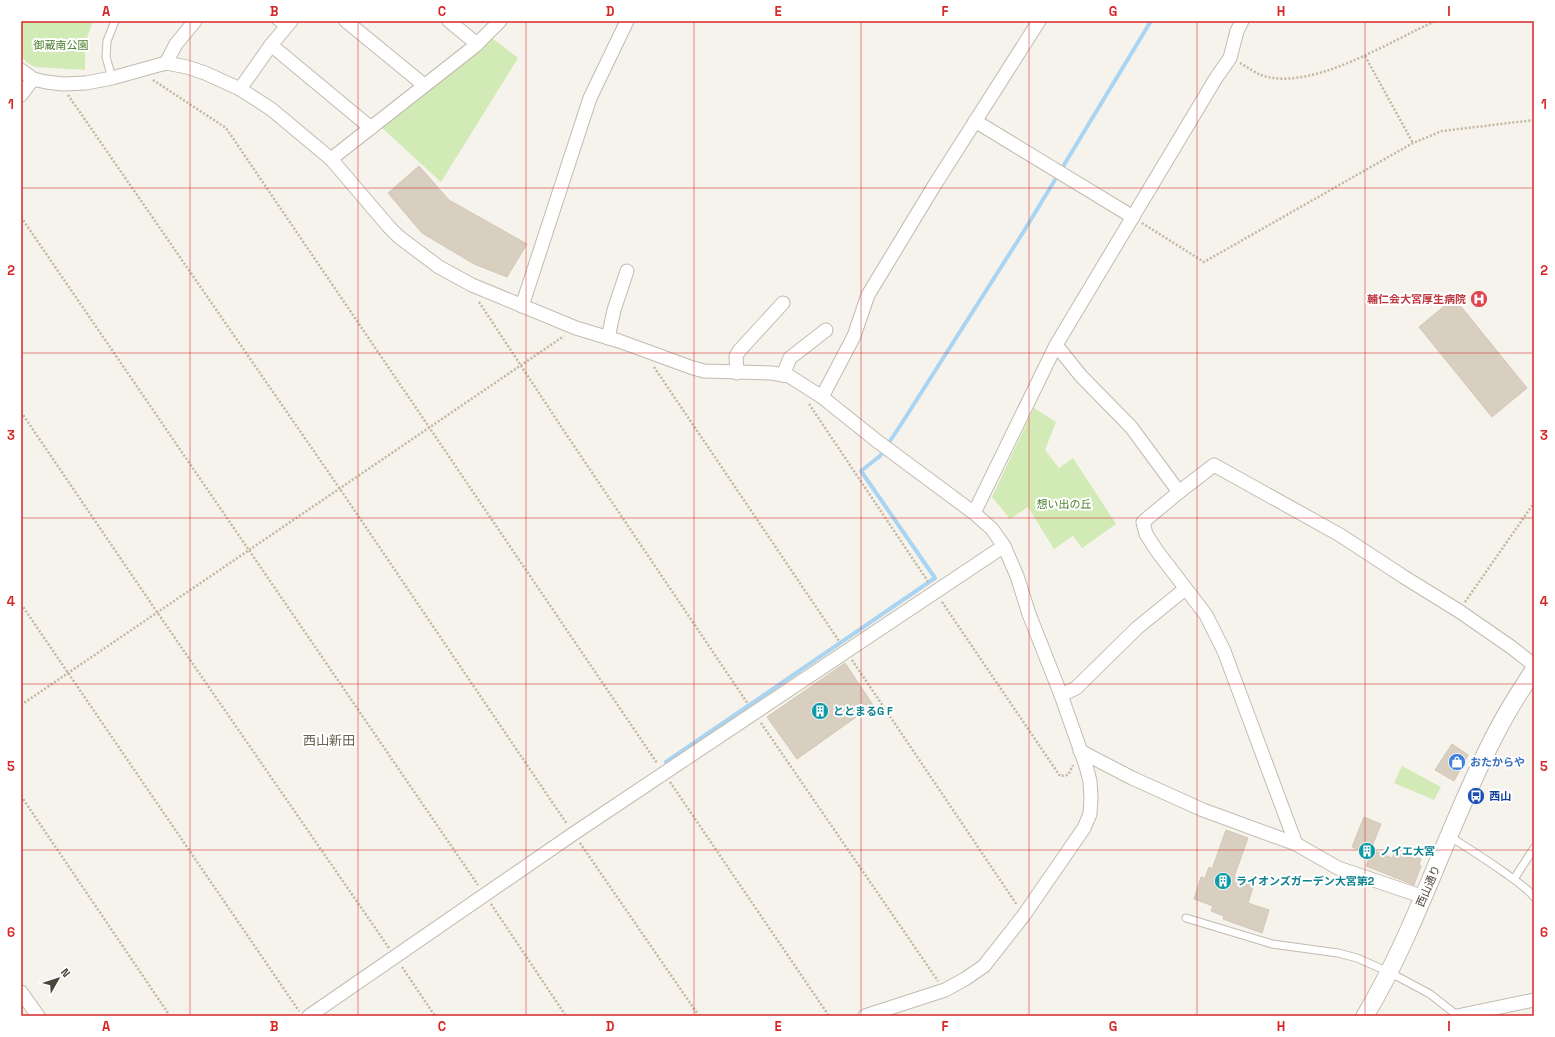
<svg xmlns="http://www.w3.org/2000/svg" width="1555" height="1037" font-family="'Space Grotesk','Noto Sans JP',sans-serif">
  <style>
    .green { fill: #d2eab5 }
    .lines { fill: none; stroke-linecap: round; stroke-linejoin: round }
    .stream { stroke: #a9d4f2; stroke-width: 4 }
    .building { fill: #d8cfc1; stroke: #d3c7b4 }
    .service-casing { stroke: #c2bbae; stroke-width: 9 }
    .minor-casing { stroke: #c2bbae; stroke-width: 15 }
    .tertiary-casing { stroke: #c2bbae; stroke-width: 19 }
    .path { stroke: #c4b79f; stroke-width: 2.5; stroke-dasharray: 2 2; stroke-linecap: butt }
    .service { stroke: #fff; stroke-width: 7 }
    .minor { stroke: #fff; stroke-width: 13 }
    .tertiary { stroke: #fff; stroke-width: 17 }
    .grid { fill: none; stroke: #d62828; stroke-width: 1; stroke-opacity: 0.55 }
    .labels { text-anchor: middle; stroke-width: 4; stroke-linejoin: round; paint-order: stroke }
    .park-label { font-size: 11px; fill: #4a7f2a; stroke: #fff }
    .health-label { font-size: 11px; font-weight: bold; fill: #be3a42; stroke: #fff; text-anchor: end }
    .culture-label { font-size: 11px; font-weight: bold; fill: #0d838f; stroke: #fff; text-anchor: start }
    .shop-label { font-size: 11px; font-weight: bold; fill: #366cbe; stroke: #fff; text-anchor: start }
    .transit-label { font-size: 11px; font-weight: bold; fill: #164399; stroke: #fff; text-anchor: start }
    .street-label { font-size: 11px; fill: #4b4439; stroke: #fff }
    .quarter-label { font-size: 13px; fill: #6e6250; stroke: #fff }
    .neatline { fill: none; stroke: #d62828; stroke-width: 1.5 }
    .grid-label { font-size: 13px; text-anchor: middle; font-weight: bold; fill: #d62828 }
  </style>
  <rect width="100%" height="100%" fill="#f6f3ec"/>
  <g class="green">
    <path d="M21,21H93L85,43V70L35,67L26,62L21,55Z"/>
    <path d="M492,38L518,58L441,182L381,127Z"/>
    <path d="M1034,408L1056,422L1045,450L1059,468L1073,458L1116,524L1082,548L1073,536L1054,549L1028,507L1010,519L992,497Z"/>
    <path d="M1402,766L1441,787L1434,800L1394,783Z"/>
  </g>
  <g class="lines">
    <path class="stream" d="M666,762L935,578L861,471L880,456L900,426L1024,231L1151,21"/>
  </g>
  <g class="building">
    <path d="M419,166L449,200L527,244L507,277L474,264L422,233L388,193Z"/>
    <path d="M1454,298L1527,388L1492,417L1419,327Z"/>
    <path d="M845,663L873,705L797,759L767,717Z"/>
    <path d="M1452,744L1468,755L1454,781L1435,770Z"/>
    <path d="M1364,817L1381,824L1369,854L1352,847Z"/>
    <path d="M1226,830L1248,838L1234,877L1254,884L1248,903L1269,910L1262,933L1223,919L1224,916L1211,911L1213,906L1194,899L1201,877L1205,878L1209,867L1212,869Z"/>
    <path d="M1372,850L1392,858L1395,852L1402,855L1403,852L1421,859L1419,865L1421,866L1414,885L1366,866Z"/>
  </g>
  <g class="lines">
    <defs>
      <g id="service">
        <path d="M276,21L285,28"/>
        <path d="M112,78L106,57L107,41L115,21"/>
        <path d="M1449,836C1468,848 1487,860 1505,873C1515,880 1526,887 1534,897"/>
        <path d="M1514,879L1534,848"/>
        <path d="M1186,918L1272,944L1338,953L1357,958L1389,972L1430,994L1458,1016"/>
      </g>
      <g id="minor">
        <path d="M346,21L424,85"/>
        <path d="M449,21L477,44"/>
        <path d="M271,45L371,128"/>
        <path d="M166,63L176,44L195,21"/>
        <path d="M21,70L33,79L46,82L63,84L86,83L112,78L166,63L187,67L205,73L240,89L271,109L331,159L389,227L399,237L439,267L472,285L576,328L619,341L693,368L704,371L772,373L789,376L822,397L877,441L974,513L992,529L1004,546L1017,576L1029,614L1061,695L1086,766L1090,781L1091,798L1090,814L1084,828L1024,915L984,966L965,979L945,990L865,1016"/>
        <path d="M240,89L271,45L291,21"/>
        <path d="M21,95L33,79"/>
        <path d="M975,121L1133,217"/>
        <path d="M331,159L475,46L500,21"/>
        <path d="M522,306L590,98L627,21"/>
        <path d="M608,338L614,310L627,271"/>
        <path d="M1056,345L1081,376L1131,427L1179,492"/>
        <path d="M737,373L736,356L739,351L783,303"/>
        <path d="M783,375L790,358L826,330"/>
        <path d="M822,397L854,336L868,295L934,186L1039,21"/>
        <path d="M974,513L1056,345L1216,78L1230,58L1237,31L1242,21"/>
        <path d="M1061,695L1076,688L1137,628L1185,589"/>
        <path d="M1080,751L1132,778L1203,810L1296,844L1338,868L1424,897"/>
        <path d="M1296,844L1224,651L1206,615L1157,551L1146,534L1143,522L1179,492L1214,465L1340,535L1404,577L1459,611L1511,647L1534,665"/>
        <path d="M21,992L38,1016"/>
        <path d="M309,1016L573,834L1004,546"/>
        <path d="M1457,1016L1534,1000"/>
      </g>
      <path id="tertiary" d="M1365,1016C1418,927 1447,827 1495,735C1506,713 1520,691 1534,670"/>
    </defs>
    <use href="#service" class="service-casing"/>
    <use href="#minor" class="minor-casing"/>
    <use href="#tertiary" class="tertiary-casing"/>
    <g class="path">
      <path d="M1365,56L1413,143"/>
      <path d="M1240,63C1247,67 1254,72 1261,75C1311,93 1391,40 1436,21"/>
      <path d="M153,80L226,128L657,763"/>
      <path d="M68,95L340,489L567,824"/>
      <path d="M21,217L478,885"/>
      <path d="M1142,223L1204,262L1413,143L1442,131L1534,120"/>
      <path d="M479,302L564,431L748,704"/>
      <path d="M654,367L839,641"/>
      <path d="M809,404L929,583"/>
      <path d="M21,412L157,612L389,948"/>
      <path d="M942,602L1060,776L1068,775L1073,765"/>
      <path d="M1465,602L1534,503"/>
      <path d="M21,604L299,1011"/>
      <path d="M852,660L1017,905"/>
      <path d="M21,705L564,336"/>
      <path d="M761,723L938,981"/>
      <path d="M670,782L829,1016"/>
      <path d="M21,796L170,1016"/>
      <path d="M580,843L699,1016"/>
      <path d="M491,904L566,1016"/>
      <path d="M402,967L435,1016"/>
    </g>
    <use href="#service" class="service"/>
    <use href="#minor" class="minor"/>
    <use href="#tertiary" class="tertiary"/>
  </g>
  <path class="grid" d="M190,21V1016M358,21V1016M526,21V1016M694,21V1016M861,21V1016M1029,21V1016M1197,21V1016M1365,21V1016M21,188H1534M21,353H1534M21,518H1534M21,684H1534M21,850H1534"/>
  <defs>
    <symbol id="hospital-disc" viewBox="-11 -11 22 22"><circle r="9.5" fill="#e0444e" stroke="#fff"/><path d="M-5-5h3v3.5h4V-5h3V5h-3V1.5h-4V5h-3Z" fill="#fff"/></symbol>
    <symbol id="building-disc" viewBox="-11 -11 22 22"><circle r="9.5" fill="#0f9aa8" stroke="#fff"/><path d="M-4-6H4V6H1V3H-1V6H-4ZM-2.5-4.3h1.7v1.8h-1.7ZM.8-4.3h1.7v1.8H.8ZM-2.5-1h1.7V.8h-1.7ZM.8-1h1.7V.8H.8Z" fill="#fff"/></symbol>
    <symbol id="shop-disc" viewBox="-11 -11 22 22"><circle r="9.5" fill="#3f7fe0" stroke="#fff"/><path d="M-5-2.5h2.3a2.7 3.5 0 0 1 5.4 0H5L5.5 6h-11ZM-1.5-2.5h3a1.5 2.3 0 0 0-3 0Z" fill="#fff"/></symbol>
    <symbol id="bus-disc" viewBox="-11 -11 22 22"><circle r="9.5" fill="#1a4fb4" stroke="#fff"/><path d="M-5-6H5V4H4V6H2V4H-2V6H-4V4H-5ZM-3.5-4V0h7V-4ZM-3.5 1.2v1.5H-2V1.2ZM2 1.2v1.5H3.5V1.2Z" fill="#fff"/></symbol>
  </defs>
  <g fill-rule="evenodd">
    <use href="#hospital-disc" x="1469" y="289" width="20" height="20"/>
    <use href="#building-disc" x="810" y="701" width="20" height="20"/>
    <use href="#shop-disc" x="1447" y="752" width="20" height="20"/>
    <use href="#bus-disc" x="1466" y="786" width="20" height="20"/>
    <use href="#building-disc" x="1357" y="841" width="20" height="20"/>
    <use href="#building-disc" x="1213" y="871" width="20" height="20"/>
  </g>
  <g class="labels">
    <g class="park-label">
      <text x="61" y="49">御蔵南公園</text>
      <text x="1064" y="508">想い出の丘</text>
    </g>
    <g class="health-label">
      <text x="1466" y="303">輔仁会大宮厚生病院</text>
    </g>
    <g class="culture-label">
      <text x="833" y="715">ととまるG F</text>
      <text x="1380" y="855">ノイエ大宮</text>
      <text x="1236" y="885">ライオンズガーデン大宮第2</text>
    </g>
    <g class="shop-label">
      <text x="1470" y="766">おたからや</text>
    </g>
    <g class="transit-label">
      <text x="1489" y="800">西山</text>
    </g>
    <g class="street-label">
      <text transform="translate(1428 886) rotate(-67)" y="4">西山通り</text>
    </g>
    <g class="quarter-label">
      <text x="329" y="745">西山新田</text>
    </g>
  </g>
  <rect width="1555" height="1037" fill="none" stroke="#ffffff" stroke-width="44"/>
  <g transform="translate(58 979) rotate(51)" stroke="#ffffff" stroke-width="3" paint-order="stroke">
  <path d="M0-3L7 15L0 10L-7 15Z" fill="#4b4439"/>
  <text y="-6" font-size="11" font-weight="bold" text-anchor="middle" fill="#4b4439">N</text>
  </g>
  <rect x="22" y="22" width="1511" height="993" class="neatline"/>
  <g class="grid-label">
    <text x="106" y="16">A</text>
    <text x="274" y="16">B</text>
    <text x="442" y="16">C</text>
    <text x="610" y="16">D</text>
    <text x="778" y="16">E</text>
    <text x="945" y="16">F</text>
    <text x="1113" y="16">G</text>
    <text x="1281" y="16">H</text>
    <text x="1449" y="16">I</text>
    <text x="11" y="109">1</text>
    <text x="1544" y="109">1</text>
    <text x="11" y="275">2</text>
    <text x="1544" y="275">2</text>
    <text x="11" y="440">3</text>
    <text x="1544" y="440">3</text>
    <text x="11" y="606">4</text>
    <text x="1544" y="606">4</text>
    <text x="11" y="771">5</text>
    <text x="1544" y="771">5</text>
    <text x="11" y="937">6</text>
    <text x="1544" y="937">6</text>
    <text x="106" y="1031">A</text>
    <text x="274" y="1031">B</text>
    <text x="442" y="1031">C</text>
    <text x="610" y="1031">D</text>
    <text x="778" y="1031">E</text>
    <text x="945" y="1031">F</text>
    <text x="1113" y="1031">G</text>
    <text x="1281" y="1031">H</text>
    <text x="1449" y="1031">I</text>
  </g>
</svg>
